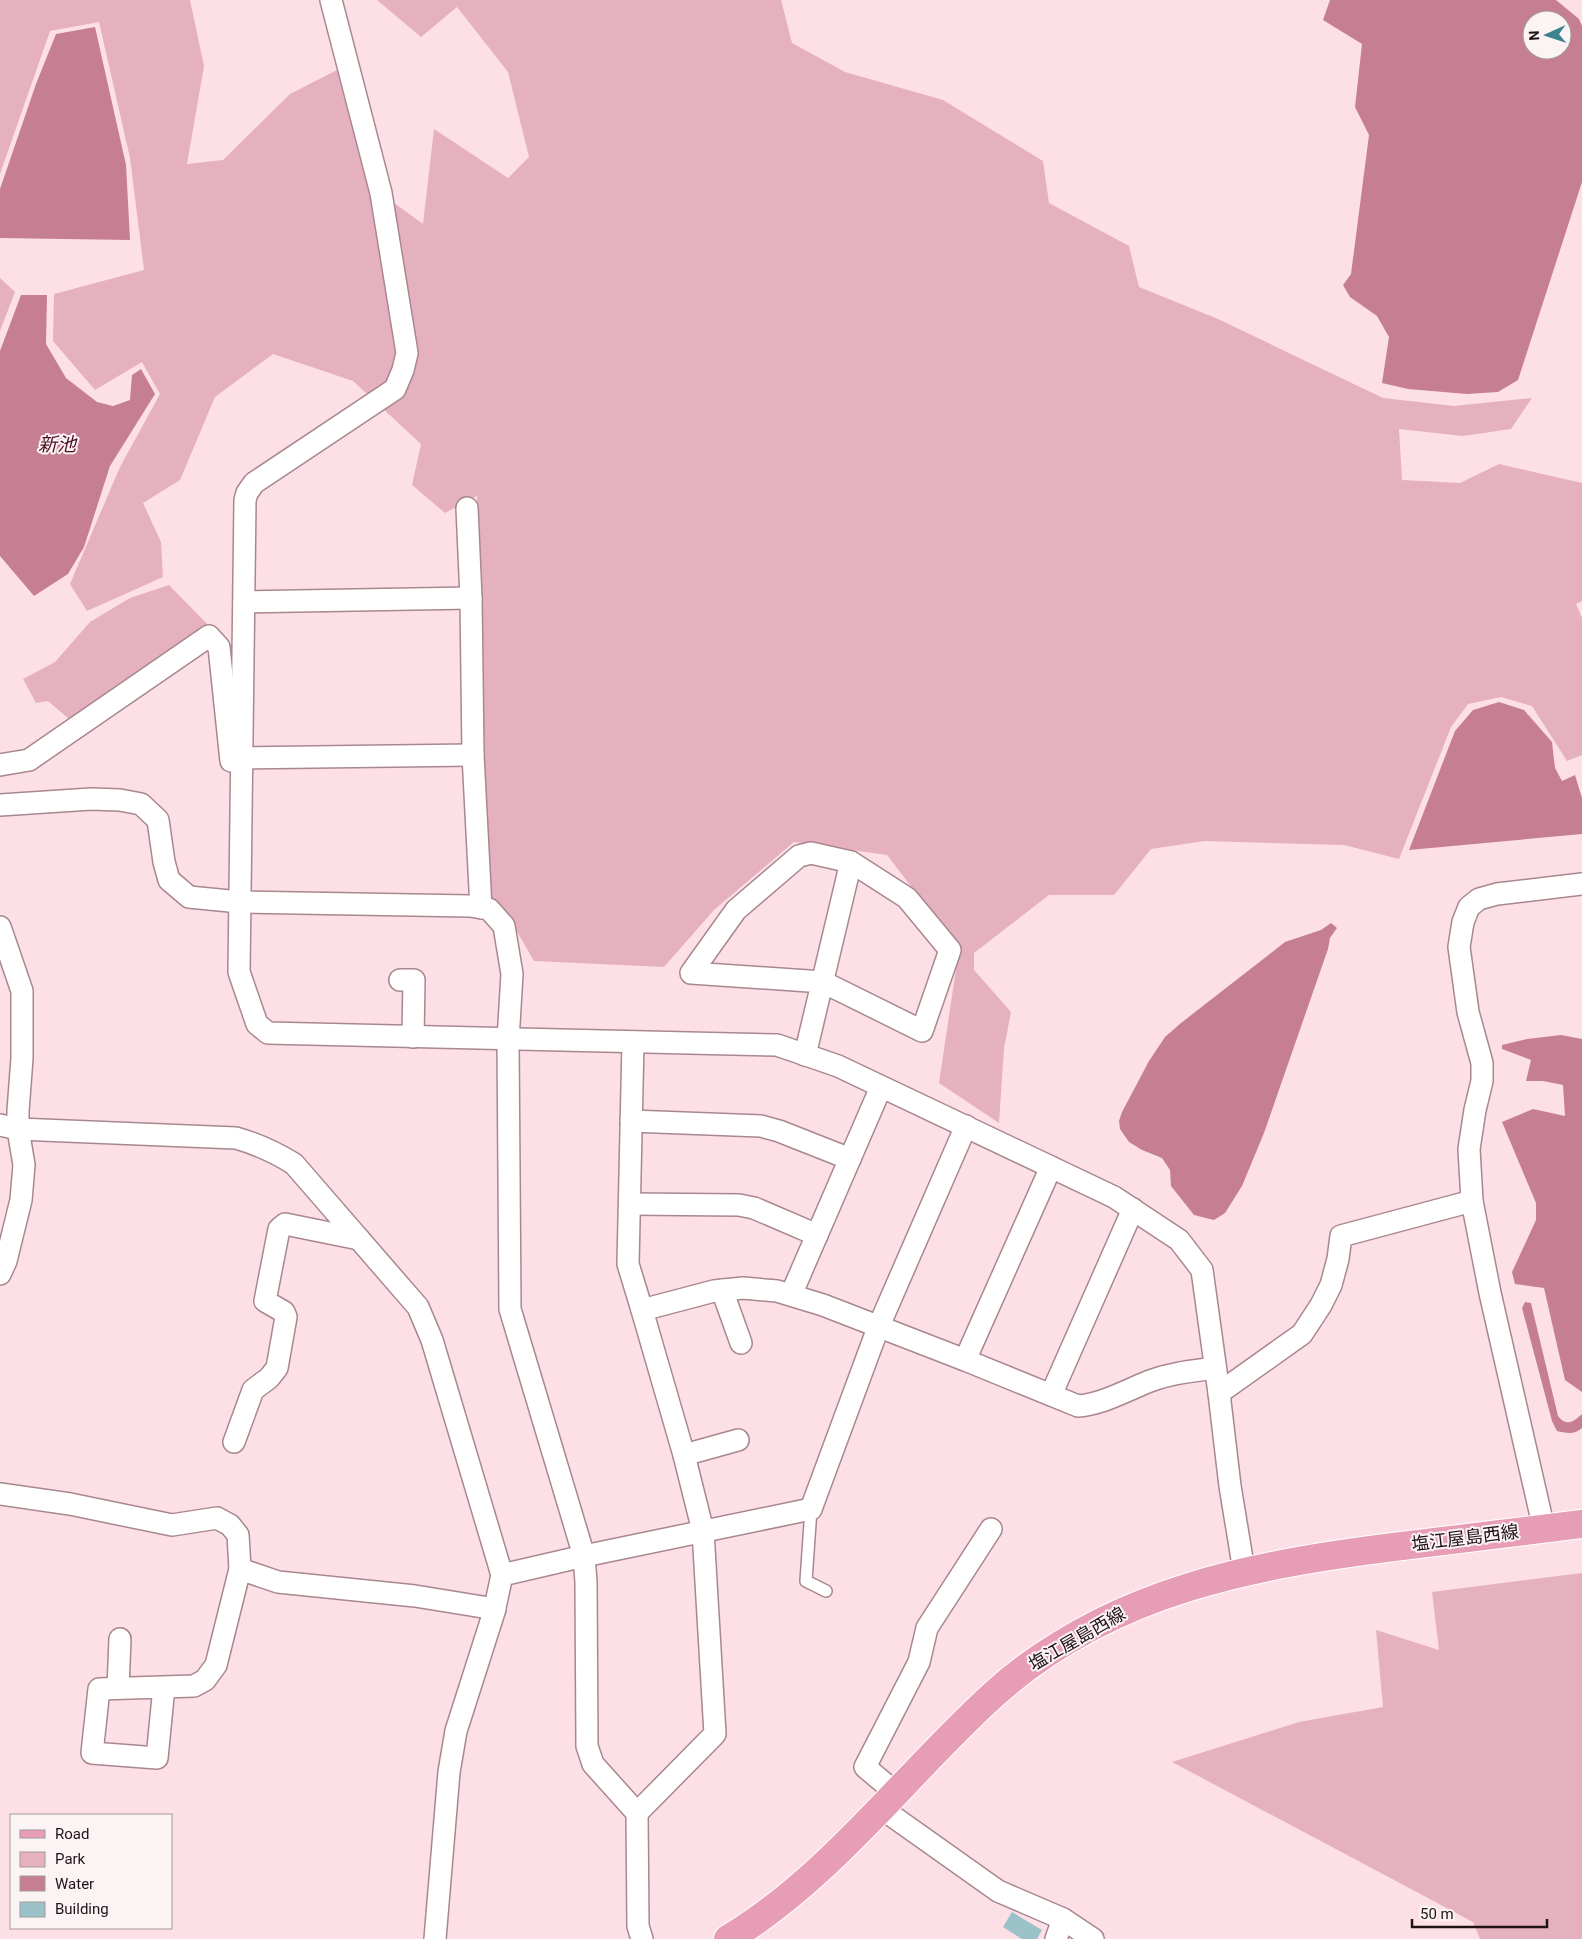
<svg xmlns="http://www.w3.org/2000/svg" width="1582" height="1939" font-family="Roboto,'Noto Sans JP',sans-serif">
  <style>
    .green { fill: #e6b1be }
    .water { fill: #c67f92; fill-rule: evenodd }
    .building { fill: #9ac2c8 }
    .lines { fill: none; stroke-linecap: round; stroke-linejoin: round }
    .service-casing { stroke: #a9878f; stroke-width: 14 }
    .minor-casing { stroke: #a9878f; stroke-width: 24 }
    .primary-casing { stroke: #fff; stroke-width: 30 }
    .service { stroke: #fff; stroke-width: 11 }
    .minor { stroke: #fff; stroke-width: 21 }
    .primary { stroke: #e69db5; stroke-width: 28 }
    .labels { text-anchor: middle; stroke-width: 4; stroke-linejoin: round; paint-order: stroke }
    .street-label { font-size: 18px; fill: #201317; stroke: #fbf3f4 }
    .water-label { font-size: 19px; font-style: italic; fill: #4e0d26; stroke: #fbf3f4 }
  </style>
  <rect width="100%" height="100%" fill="#fddfe6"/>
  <g class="green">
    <path d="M0,0H190L204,66L187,164L223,160L290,94L337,70L367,183L423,224L434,129L508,178L529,157L508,72L457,7L421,37L377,0H781L792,43L845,72L943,100L1043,161L1049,203L1129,246L1139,287L1218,319L1383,398L1454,406L1532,398L1511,429L1463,436L1399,429L1402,480L1460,483L1499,464L1582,483V601L1576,604L1582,618V755L1567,761L1532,706L1501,697L1468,704L1451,727L1399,859L1344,845L1204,841L1151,849L1114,895H1049L974,953V970L1011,1012L1004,1048L999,1123L939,1083L959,949L887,855L794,842L714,910L664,967L534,961L511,921L489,901L477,496L445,513L412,485L421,444L353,381L273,354L215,397L180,480L143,503L161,542L163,577L87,611L70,584L120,467L160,394L142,362L95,390L53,341L54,294L144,270L130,158L99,22L50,31L0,174Z"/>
    <path d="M0,278L15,292L0,331Z"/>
    <path d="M169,585L210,627L75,724L48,701L36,703L23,679L55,662L90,622L130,598Z"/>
    <path d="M1582,1573V1939H1480L1473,1922L1172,1762L1299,1722L1383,1707L1376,1630L1439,1650L1432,1592Z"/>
  </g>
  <g class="water">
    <path d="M1330,0H1556L1579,19L1582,26V182L1518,380L1498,392L1467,394L1408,389L1382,383L1389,337L1377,316L1350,297L1343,285L1351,274L1369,135L1355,107L1362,44L1323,20ZM1532,20H1562V50H1532Z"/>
    <path d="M95,27L126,165L130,240L0,238V189L36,84L56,34Z"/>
    <path d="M21,295H47L46,344L66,378L97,402L113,406L130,400L132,375L141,369L155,394L110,466L84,547L68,574L34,596L0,556V351Z"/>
    <path d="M1499,702L1524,710L1552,742L1555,768L1562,781L1575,775L1582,798V834L1409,850L1455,731L1473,710Z"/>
    <path d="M1331,923L1337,928L1330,938L1328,949L1264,1133L1242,1186L1225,1213L1214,1220L1194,1215L1171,1186L1170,1170L1162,1158L1142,1150L1129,1142L1120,1129L1119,1121L1122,1112L1149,1061L1165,1037L1181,1023L1285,942L1321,930Z"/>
    <path d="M1561,1035L1582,1039V1392L1565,1380L1544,1288L1515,1284L1512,1272L1536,1220V1203L1502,1122L1533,1109L1565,1116L1563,1085L1543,1081H1526L1531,1060L1502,1049V1045L1527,1039Z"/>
    <path d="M1525,1302L1531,1303L1558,1416C1567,1427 1573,1422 1582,1414V1428C1575,1435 1565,1433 1557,1431L1552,1421L1522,1308Z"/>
  </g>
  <path class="building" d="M1012,1912L1042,1930L1037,1939H1022L1003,1927Z"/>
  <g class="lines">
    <defs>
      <path id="service" d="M811,1509L806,1581L826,1591"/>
      <g id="minor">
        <path d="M331,0L381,193L407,353L403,370L395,389L254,483L247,493L245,500L239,972L257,1024L268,1033L777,1045L838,1066L1114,1197L1179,1240L1202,1270L1219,1393L1230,1486L1244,1571"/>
        <path d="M467,508L471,598"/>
        <path d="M244,602L471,598L473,755L481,908"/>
        <path d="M242,758L473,755"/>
        <path d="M0,765L29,760L209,636L219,647L231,761"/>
        <path d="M0,805L91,799L120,800L141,804L158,820L164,862L169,880L189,897L240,902L470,906L489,909L504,926L512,974L508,1040L510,1309L584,1556L586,1582L587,1746L593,1764L637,1813L638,1926L642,1939"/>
        <path d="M0,927L22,991V1058L18,1111V1129L24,1165L21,1200L6,1261L0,1274"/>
        <path d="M400,980H414L413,1037"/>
        <path d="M633,1042L628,1264L642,1310"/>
        <path d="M805,1055L851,862L907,898L950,950L922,1031L823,982L691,973L736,910L799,856L811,853L851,862"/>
        <path d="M631,1121L761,1126L779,1131L850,1159"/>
        <path d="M0,1125L18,1129L236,1138C257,1144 275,1152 294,1164L418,1307L432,1340L502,1575"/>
        <path d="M630,1204L739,1205L754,1208L817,1235"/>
        <path d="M722,1290L741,1343"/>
        <path d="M791,1295L881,1087"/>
        <path d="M965,1360L1078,1406C1103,1404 1127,1390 1150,1381C1171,1373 1193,1371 1215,1368"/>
        <path d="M1219,1393L1302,1334L1321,1305L1331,1285L1338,1259L1341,1236L1472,1201"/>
        <path d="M1051,1395L1133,1209"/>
        <path d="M234,1442L253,1390L269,1378L277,1368L286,1317L284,1312L265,1301L279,1229L285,1224L359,1239"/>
        <path d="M684,1455L738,1440"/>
        <path d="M0,1494L70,1504L172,1525L217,1518L230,1525L238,1535L240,1569"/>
        <path d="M1544,1529L1490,1293L1472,1201L1469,1149L1475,1110L1482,1081V1063L1468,1012L1459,947L1463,922L1469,907L1479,899L1497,894L1582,884"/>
        <path d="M164,1687L157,1758L92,1753L99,1689L194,1686L205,1680L216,1665L240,1569L278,1582L415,1596L495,1609"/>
        <path d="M118,1688L120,1639"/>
        <path d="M896,1793L865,1767L919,1662L927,1628L991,1529"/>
        <path d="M881,1808L998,1891L1063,1919L1093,1939"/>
        <path d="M637,1813L715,1734L703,1531L684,1455L642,1310L714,1291L743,1288L777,1291L823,1305L965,1360L1051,1167"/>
        <path d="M435,1939L449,1772L456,1731L494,1612L502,1575L584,1556L811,1509L878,1328L966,1126"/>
        <path d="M1056,1939L1063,1919"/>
      </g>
      <path id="primary" d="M728,1939C830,1878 906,1774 993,1695C1110,1589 1260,1563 1410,1545C1467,1538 1525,1531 1582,1524"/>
    </defs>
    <use href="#service" class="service-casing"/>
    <use href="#minor" class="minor-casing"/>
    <use href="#primary" class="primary-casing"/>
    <use href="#service" class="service"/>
    <use href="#minor" class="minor"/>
    <use href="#primary" class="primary"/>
  </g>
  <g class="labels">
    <g class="street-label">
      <text transform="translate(1465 1538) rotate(-7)" y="6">塩江屋島西線</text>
      <text transform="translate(1077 1639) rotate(-30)" y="6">塩江屋島西線</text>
    </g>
    <g class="water-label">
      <text x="57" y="451">新池</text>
    </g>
  </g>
  <rect x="10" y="1814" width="162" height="115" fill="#fbf3f4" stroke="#a3999c"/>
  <rect x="20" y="1830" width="25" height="8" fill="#e69db5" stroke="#a3999c"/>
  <text x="55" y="1839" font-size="15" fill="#201317">Road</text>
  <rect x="20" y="1852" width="25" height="15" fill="#e6b1be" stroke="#a3999c"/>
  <text x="55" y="1864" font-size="15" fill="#201317">Park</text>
  <rect x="20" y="1876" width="25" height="15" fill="#c67f92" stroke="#a3999c"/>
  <text x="55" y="1889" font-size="15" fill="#201317">Water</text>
  <rect x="20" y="1902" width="25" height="15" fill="#9ac2c8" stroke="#a3999c"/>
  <text x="55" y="1914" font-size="15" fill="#201317">Building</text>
  <g transform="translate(1547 35) rotate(267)"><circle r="24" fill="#fbf3f4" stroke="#a3999c"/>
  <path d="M0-4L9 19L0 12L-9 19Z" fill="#3d838e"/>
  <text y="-8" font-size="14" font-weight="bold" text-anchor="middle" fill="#201317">N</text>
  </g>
  <path d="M1412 1919v8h135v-8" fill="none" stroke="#201317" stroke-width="2.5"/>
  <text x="1420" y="1919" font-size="15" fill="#201317" stroke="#fbf3f4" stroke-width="4" paint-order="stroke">50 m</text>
</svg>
